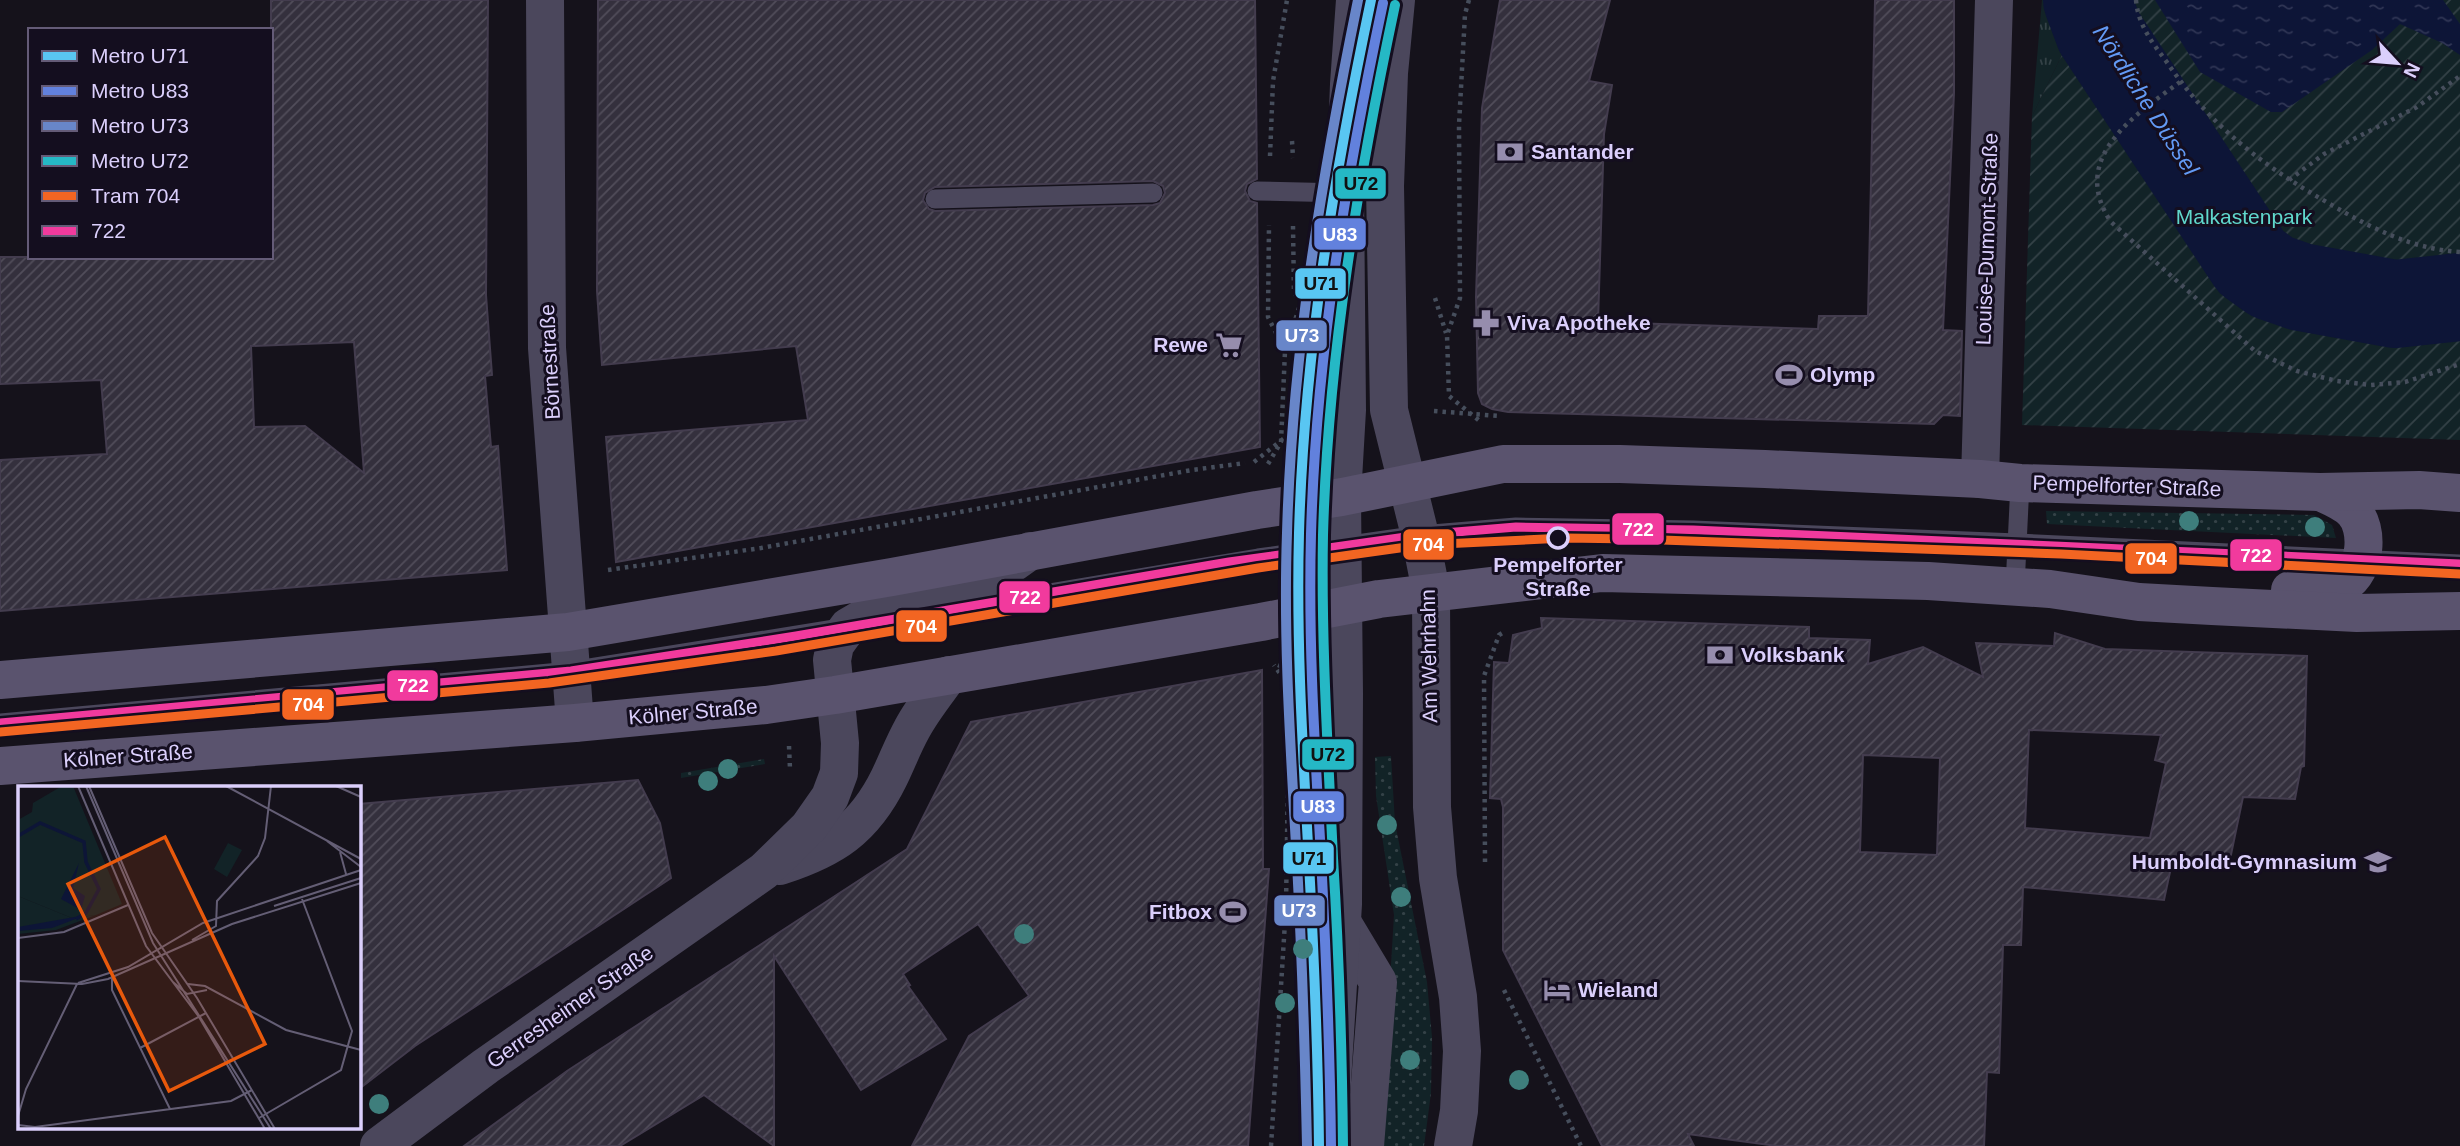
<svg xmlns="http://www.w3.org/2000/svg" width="2460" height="1146" font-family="Helvetica,sans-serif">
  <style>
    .grass { fill: url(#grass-dots) }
    .park { fill: url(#park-tufts) }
    .garden { fill: url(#garden-furrows) }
    .water { fill: url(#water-ripples) }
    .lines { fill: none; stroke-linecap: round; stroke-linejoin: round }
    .river { stroke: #0d1537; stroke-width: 88 }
    .building { fill: url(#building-hatch); stroke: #433c4e; stroke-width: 2; fill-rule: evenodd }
    .path { stroke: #464e5c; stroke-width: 4.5; stroke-dasharray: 3.5 5; stroke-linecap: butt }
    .service { stroke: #4b475c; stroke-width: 19 }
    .minor { stroke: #4b475c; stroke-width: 38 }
    .tertiary { stroke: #4b475c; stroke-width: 38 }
    .secondary { stroke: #5a536e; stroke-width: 38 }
    .bus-1-casing { stroke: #140e1f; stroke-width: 14 }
    .bus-1 { stroke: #f13a9d; stroke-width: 9 }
    .tram-1-casing { stroke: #140e1f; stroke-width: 14 }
    .tram-1 { stroke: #f26522; stroke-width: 9 }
    .metro-1-casing { stroke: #140e1f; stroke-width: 16 }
    .metro-2-casing { stroke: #140e1f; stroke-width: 16 }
    .metro-3-casing { stroke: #140e1f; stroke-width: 16 }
    .metro-4-casing { stroke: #140e1f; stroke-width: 16 }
    .metro-1 { stroke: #59c6f2; stroke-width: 10 }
    .metro-2 { stroke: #6281dd; stroke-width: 10 }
    .metro-3 { stroke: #6886c9; stroke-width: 10 }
    .metro-4 { stroke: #25b8c5; stroke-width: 10 }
    .tree { fill: #3e7e7c }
    .stop-dot { fill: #140e1f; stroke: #dbcffc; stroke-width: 3.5 }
    .labels { text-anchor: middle; stroke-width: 6; stroke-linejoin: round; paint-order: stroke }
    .poi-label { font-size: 21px; font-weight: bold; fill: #dbcffc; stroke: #140e1f; text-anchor: start }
    .park-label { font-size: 21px; fill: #60d7cc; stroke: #140e1f }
    .street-label { font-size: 21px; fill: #dbcffc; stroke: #140e1f }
    .stop-label { font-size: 21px; font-weight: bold; fill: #dbcffc; stroke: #140e1f }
    .water-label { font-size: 23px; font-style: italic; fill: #639af5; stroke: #140e1f }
    .inset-river { fill: none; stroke: #0d1537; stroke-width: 3.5 }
    .inset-road { fill: none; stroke: #645e75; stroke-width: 2 }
    .view { fill: #e8590c; fill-opacity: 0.15; stroke: #e8590c; stroke-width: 3.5 }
    .inset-edge { fill: none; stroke: #dbcffc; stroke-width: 3.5 }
    .line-badge { stroke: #140e1f; stroke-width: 2.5 }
    .badge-label { font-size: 19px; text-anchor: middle; font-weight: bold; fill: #fff }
    .pale-badge-label { font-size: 19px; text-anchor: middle; font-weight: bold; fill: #111 }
  </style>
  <defs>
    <pattern id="grass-dots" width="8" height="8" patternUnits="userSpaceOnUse" patternTransform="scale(1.75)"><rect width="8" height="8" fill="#122327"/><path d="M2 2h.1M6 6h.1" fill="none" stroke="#344247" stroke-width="1.8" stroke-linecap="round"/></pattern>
    <pattern id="park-tufts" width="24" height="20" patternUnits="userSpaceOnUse" patternTransform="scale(1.75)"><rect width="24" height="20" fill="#122327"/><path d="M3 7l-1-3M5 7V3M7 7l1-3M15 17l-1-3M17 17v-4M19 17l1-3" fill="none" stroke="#344247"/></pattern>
    <pattern id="garden-furrows" width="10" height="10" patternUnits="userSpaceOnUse" patternTransform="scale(1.75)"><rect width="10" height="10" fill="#122327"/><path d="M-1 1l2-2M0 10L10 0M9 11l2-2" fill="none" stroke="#344247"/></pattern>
    <pattern id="water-ripples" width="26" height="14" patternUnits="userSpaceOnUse" patternTransform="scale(1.75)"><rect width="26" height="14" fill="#0d1537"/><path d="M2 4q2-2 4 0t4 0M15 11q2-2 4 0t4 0" fill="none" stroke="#303655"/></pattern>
    <pattern id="building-hatch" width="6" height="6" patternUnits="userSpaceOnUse" patternTransform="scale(1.75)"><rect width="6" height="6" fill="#34303d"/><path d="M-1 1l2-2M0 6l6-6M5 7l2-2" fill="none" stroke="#514d5a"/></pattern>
  </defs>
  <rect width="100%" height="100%" fill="#15121b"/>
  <g class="grass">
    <path d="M2046,511L2314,515L2332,525L2336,538L2047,524Z"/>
    <path d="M1391,756L1395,823L1427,982L1432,1037L1431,1093L1424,1146H1380L1394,915L1376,796L1375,757Z"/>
    <path d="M764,759L765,764L681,778V773Z"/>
  </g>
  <path class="park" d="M2042,0H2089L2032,116Z"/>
  <path class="garden" d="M2089,0H2460V440L2022,425L2032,116Z"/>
  <g class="water">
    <path d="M2071,0H2089L2078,25Z"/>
    <path d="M2155,0H2443L2460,24V55L2442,43L2400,24L2372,50L2282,112H2271L2200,72Z"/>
  </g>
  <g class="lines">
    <path class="river" d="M2087,0L2099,32L2251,262L2272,277L2301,287L2395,304L2460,297"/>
  </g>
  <g class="building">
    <path d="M271,0H488L486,295L492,375L485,376L491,447L498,446L507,570L0,611V460L107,454L101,380L0,384V257H271ZM354,342L364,473L305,426L254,427L251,346Z"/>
    <path d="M598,0H1255L1257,179L1247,184L1245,191L1250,201L1257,203L1260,447L616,562L606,437L808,420L796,346L602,365L597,291ZM1153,181L1163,186L1165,193L1160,203L1153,205L935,211L929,209L923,200L925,193L935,187Z"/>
    <path d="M1500,0H1610L1589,81L1612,85L1604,134L1598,322L1818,329L1819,316H1868L1875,0H1954V93L1943,330L1962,331L1960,416L1943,415L1934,424L1508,412L1492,409L1482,404L1478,393L1476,297L1482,108Z"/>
    <path d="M1541,618L1809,627V638L1870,640L1868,664L1923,647L1983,677L1976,643L2054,646L2055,633L2105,649L2307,656L2304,766L2301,767L2295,799L2243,797L2228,869L2173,858L2164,900L2023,887L2021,945H2003L1999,1073L1987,1072L1984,1146H1777L1688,1134L1694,1146H1602L1503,950V807L1501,799L1490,798L1494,662L1509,663L1513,635L1542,628ZM2029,730L2161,735L2155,760L2166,763L2150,838L2025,828ZM1863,755L1940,758L1937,855L1860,852Z"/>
    <path d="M1262,670L1263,869H1269L1248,1146H912L969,1036L1029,996L978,924L903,974L910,985L908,986L946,1039L861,1090L774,956V1146L704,1095L620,1146H464L567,1071L907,849L971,722Z"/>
    <path d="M638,780L660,823L671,878L415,1046L359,1089V804Z"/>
  </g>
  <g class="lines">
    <g class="path">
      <path d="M1469,0L1465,14L1459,125L1460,298L1447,335L1449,396L1482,423"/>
      <path d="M2136,0C2138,25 2152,42 2166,61C2210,126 2263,166 2330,204C2371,228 2412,249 2460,252"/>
      <path d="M2180,82C2135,115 2068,158 2111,222L2255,351L2297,371L2337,381L2371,385L2405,382L2460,364"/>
      <path d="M1292,141L1293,158"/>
      <path d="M1270,156L1273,81L1287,0"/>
      <path d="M2289,180L2324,154L2417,107L2460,76"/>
      <path d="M1293,226L1294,293L1300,300"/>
      <path d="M1435,298L1446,333"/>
      <path d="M1285,351L1299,308"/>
      <path d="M1434,411L1499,416"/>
      <path d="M1254,462L1302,424"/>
      <path d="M1268,464L1281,442L1285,351L1268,317L1269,225"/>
      <path d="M608,570L761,548L1192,470L1245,463"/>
      <path d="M1278,665L1298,674"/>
      <path d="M789,746L790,769"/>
      <path d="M1485,862L1484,676L1499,635L1504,632"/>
      <path d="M1504,990L1581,1146"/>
      <path d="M1271,1146L1286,906L1288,772L1286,682L1274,665"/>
    </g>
    <g class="service">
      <path d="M1257,191L1345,193"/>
      <path d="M935,199L1153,193"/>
      <path d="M2015,587L2020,483"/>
      <path d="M966,607L1258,558L1420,535L1516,527L1693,530L2017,543L2460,564"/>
      <path d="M0,723L571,671L847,627"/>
    </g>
    <g class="minor">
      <path d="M545,0L547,348L575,723"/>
      <path d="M1980,479L1994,0"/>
      <path d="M780,866C833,849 864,829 889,778C897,762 903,745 912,729C922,710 936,693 949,675"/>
      <path d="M379,1146L486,1066L750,881L764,871L809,827L830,797L839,773L840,743L832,660L835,645L848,627L877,610L964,598L1030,551"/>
    </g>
    <g class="tertiary">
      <path d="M1396,0L1389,73L1385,186L1389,410L1420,535L1431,591L1432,807L1438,878L1458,997L1462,1051L1459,1111L1453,1146"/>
      <path d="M1342,922L1378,982L1365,1146"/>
      <path d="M1328,1146L1343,904L1344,693L1342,497L1347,410L1345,193L1349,84L1355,0"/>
    </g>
    <g class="secondary">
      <path d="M2290,590C2306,590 2330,593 2344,584C2366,571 2370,529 2353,511C2344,502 2331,497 2320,492"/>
      <path d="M0,680L568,632L892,577L1257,510L1342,497L1503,464H1620L1765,469L1980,479L2020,483L2320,492L2419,490L2460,493"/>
      <path d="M0,766L575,723L766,705L835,695L1261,622L1379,599L1602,573L1928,581L2050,589L2139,602L2212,606L2357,613L2460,611"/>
    </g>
    <defs>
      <path id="bus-1" d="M0,723L571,671L796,636L1229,562L1420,535L1516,527L1693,530L2460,564"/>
    </defs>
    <use href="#bus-1" class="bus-1-casing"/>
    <use href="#bus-1" class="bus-1"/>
    <defs>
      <path id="tram-1" d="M0,732L549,683L776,651L1258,568L1421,545L1565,538L1634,539L2061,554L2460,574"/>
    </defs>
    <use href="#tram-1" class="tram-1-casing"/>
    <use href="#tram-1" class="tram-1"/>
    <defs>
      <path id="metro-1" d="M1319,1146C1318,1051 1314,957 1309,863C1303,753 1296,643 1299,533C1304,353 1334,176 1371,0"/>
      <path id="metro-2" d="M1331,1146C1330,1050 1326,953 1321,857C1315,750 1308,642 1311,534C1316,354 1346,178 1383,3"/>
      <path id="metro-3" d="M1307,1146C1305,1051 1302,957 1297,863C1291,753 1283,643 1287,533C1292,353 1322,176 1358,0"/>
      <path id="metro-4" d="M1343,1146C1342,1050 1339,954 1333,858C1328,750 1321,643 1323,535C1328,356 1358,180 1395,5"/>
    </defs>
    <use href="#metro-1" class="metro-1-casing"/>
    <use href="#metro-2" class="metro-2-casing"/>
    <use href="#metro-3" class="metro-3-casing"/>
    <use href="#metro-4" class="metro-4-casing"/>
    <use href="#metro-1" class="metro-1"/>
    <use href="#metro-2" class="metro-2"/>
    <use href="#metro-3" class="metro-3"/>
    <use href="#metro-4" class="metro-4"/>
  </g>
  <g class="tree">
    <circle cx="2189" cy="521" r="10"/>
    <circle cx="2315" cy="527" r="10"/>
    <circle cx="728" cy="769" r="10"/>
    <circle cx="708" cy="781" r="10"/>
    <circle cx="1387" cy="825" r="10"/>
    <circle cx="1401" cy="897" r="10"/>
    <circle cx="1024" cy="934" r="10"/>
    <circle cx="1303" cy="949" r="10"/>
    <circle cx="1285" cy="1003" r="10"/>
    <circle cx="1410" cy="1060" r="10"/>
    <circle cx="1519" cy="1080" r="10"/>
    <circle cx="379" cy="1104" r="10"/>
  </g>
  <defs>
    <symbol id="bank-bare" viewBox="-9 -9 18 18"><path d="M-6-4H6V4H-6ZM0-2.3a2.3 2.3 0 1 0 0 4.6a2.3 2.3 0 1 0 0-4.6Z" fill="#968dad" stroke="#140e1f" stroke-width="2.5" paint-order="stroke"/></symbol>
    <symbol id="pharmacy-bare" viewBox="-9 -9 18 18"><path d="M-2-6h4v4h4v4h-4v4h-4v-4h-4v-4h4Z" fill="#968dad" stroke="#140e1f" stroke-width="2.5" paint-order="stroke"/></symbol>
    <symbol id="supermarket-bare" viewBox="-9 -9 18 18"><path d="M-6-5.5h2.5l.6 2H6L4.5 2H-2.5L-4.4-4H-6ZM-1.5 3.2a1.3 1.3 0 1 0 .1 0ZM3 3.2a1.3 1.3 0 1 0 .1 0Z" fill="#968dad" stroke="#140e1f" stroke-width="2.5" paint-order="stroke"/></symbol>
    <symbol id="stadium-bare" viewBox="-9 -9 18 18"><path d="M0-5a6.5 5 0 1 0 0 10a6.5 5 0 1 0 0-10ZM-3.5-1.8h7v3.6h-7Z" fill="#968dad" stroke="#140e1f" stroke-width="2.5" paint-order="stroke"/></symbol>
    <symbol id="school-bare" viewBox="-9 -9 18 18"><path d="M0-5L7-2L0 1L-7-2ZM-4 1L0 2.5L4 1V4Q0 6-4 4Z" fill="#968dad" stroke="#140e1f" stroke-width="2.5" paint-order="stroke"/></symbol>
    <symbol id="hotel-bare" viewBox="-9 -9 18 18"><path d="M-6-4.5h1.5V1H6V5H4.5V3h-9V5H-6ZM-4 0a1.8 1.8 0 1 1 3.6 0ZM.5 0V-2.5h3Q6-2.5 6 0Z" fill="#968dad" stroke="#140e1f" stroke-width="2.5" paint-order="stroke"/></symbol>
  </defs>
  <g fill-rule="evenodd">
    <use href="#bank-bare" x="1491" y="133" width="38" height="38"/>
    <use href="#pharmacy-bare" x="1467" y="304" width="38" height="38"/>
    <use href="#supermarket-bare" x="1210" y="326" width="38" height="38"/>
    <use href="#stadium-bare" x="1770" y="356" width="38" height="38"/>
    <use href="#bank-bare" x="1701" y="636" width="38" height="38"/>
    <use href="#school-bare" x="2359" y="843" width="38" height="38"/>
    <use href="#stadium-bare" x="1214" y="893" width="38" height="38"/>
    <use href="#hotel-bare" x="1538" y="971" width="38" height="38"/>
  </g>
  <circle class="stop-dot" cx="1558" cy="538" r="10"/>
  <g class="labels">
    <g class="poi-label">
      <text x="1531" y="159">Santander</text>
      <text x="1507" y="330">Viva Apotheke</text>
      <text x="1208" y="352" text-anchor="end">Rewe</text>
      <text x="1810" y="382">Olymp</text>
      <text x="1741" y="662">Volksbank</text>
      <text x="2357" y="869" text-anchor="end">Humboldt-Gymnasium</text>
      <text x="1212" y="919" text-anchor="end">Fitbox</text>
      <text x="1578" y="997">Wieland</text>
    </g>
    <g class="park-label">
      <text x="2244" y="224">Malkastenpark</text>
    </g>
    <g class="street-label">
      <text transform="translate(1987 239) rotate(-88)" y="7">Louise-Dumont-Straße</text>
      <text transform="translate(550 362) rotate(-93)" y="7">Börnestraße</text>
      <text transform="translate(2127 486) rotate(2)" y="7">Pempelforter Straße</text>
      <text transform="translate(1429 656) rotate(-91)" y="7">Am Wehrhahn</text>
      <text transform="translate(693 712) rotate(-5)" y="7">Kölner Straße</text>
      <text transform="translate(128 756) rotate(-4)" y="7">Kölner Straße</text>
      <text transform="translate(570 1007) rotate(-35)" y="7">Gerresheimer Straße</text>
    </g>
    <g class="stop-label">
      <text x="1558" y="572">Pempelforter<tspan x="1558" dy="24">Straße</tspan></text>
    </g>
    <g class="water-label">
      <text transform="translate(2146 100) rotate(57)" y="8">Nördliche Düssel</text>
    </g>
  </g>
  <g transform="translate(18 786)">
    <rect width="343" height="343" fill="#15121b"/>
    <path d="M0,110L54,132L78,129L38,144L0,148Z" fill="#122327"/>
    <path d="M44,0H55L104,118L78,129L54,132L0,110V34L14,26L15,17Z" fill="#122327"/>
    <path d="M210,57L224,64L209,91L196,83Z" fill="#122327"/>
    <path d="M61,77L55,102L67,110L63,124L43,113ZM68,129L34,142L0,145V141Z" fill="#0d1537"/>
    <path class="inset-river" d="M0,50L22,37L66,56L68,76L81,103L68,127L58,133"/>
    <path class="inset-road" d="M60,0L128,160L181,231L247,343M68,0L135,157L253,343M71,0L134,147L179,212L257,343M208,0L343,73M318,0L343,11M309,55L343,81M322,66L328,88M256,120L343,92M0,152L46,146L110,119M174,154L198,140L199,115L240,70L247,52L253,0M94,192V204L152,323M0,195L64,198L90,193L214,138L343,97M155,196L169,208L189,204M60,197L110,181L185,137L343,84M170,198L187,200L268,244L343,264M122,262L188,227M0,330L8,303L59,198M241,332L323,284L334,245L284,113M0,339L17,341L213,315L234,304"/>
    <path class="view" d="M147,51L247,258L151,305L50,98Z"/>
    <rect width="343" height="343" class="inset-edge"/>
  </g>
  <g class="line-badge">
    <rect x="1334" y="167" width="53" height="33" rx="7" fill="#25b8c5"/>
    <rect x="1313" y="217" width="54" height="34" rx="7" fill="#6281dd"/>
    <rect x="1294" y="267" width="53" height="33" rx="7" fill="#59c6f2"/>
    <rect x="1275" y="319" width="53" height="33" rx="7" fill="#6886c9"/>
    <rect x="1611" y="512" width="54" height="34" rx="7" fill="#f13a9d"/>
    <rect x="1402" y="528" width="53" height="33" rx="7" fill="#f26522"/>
    <rect x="2229" y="538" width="54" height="34" rx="7" fill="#f13a9d"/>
    <rect x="2124" y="542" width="54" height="33" rx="7" fill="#f26522"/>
    <rect x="998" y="580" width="53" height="34" rx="7" fill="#f13a9d"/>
    <rect x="895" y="609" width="53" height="34" rx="7" fill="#f26522"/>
    <rect x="386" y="669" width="53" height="33" rx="7" fill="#f13a9d"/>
    <rect x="281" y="688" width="54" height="33" rx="7" fill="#f26522"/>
    <rect x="1301" y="738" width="54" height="33" rx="7" fill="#25b8c5"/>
    <rect x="1292" y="790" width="53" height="33" rx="7" fill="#6281dd"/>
    <rect x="1282" y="841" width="53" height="34" rx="7" fill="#59c6f2"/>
    <rect x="1273" y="894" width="53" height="33" rx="7" fill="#6886c9"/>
  </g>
  <g class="badge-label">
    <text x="1340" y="241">U83</text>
    <text x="1302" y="342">U73</text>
    <text x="1638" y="536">722</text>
    <text x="1428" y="551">704</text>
    <text x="2256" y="562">722</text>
    <text x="2151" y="565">704</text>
    <text x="1025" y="604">722</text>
    <text x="921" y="633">704</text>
    <text x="413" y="692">722</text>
    <text x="308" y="711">704</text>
    <text x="1318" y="813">U83</text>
    <text x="1299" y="917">U73</text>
  </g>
  <g class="pale-badge-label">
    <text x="1361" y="190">U72</text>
    <text x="1321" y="290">U71</text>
    <text x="1328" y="761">U72</text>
    <text x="1309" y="865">U71</text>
  </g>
  <rect x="28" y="28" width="245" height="231" fill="#140e1f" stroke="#645b77" stroke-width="2"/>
  <rect x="42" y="51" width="35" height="10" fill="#59c6f2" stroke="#645b77" stroke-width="2"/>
  <text x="91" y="63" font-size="21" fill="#dbcffc">Metro U71</text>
  <rect x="42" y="86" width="35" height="10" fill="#6281dd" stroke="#645b77" stroke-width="2"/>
  <text x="91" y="98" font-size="21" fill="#dbcffc">Metro U83</text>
  <rect x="42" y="121" width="35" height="10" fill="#6886c9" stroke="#645b77" stroke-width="2"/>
  <text x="91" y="133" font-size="21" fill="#dbcffc">Metro U73</text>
  <rect x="42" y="156" width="35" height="10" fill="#25b8c5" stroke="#645b77" stroke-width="2"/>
  <text x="91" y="168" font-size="21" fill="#dbcffc">Metro U72</text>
  <rect x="42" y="191" width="35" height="10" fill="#f26522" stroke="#645b77" stroke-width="2"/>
  <text x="91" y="203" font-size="21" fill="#dbcffc">Tram 704</text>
  <rect x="42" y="226" width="35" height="10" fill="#f13a9d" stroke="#645b77" stroke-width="2"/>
  <text x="91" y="238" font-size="21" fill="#dbcffc">722</text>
  <g transform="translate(2397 63) rotate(116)" stroke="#140e1f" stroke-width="5" paint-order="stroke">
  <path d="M0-5L12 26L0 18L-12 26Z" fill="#dbcffc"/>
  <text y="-10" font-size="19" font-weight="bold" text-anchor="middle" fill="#dbcffc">N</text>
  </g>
</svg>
